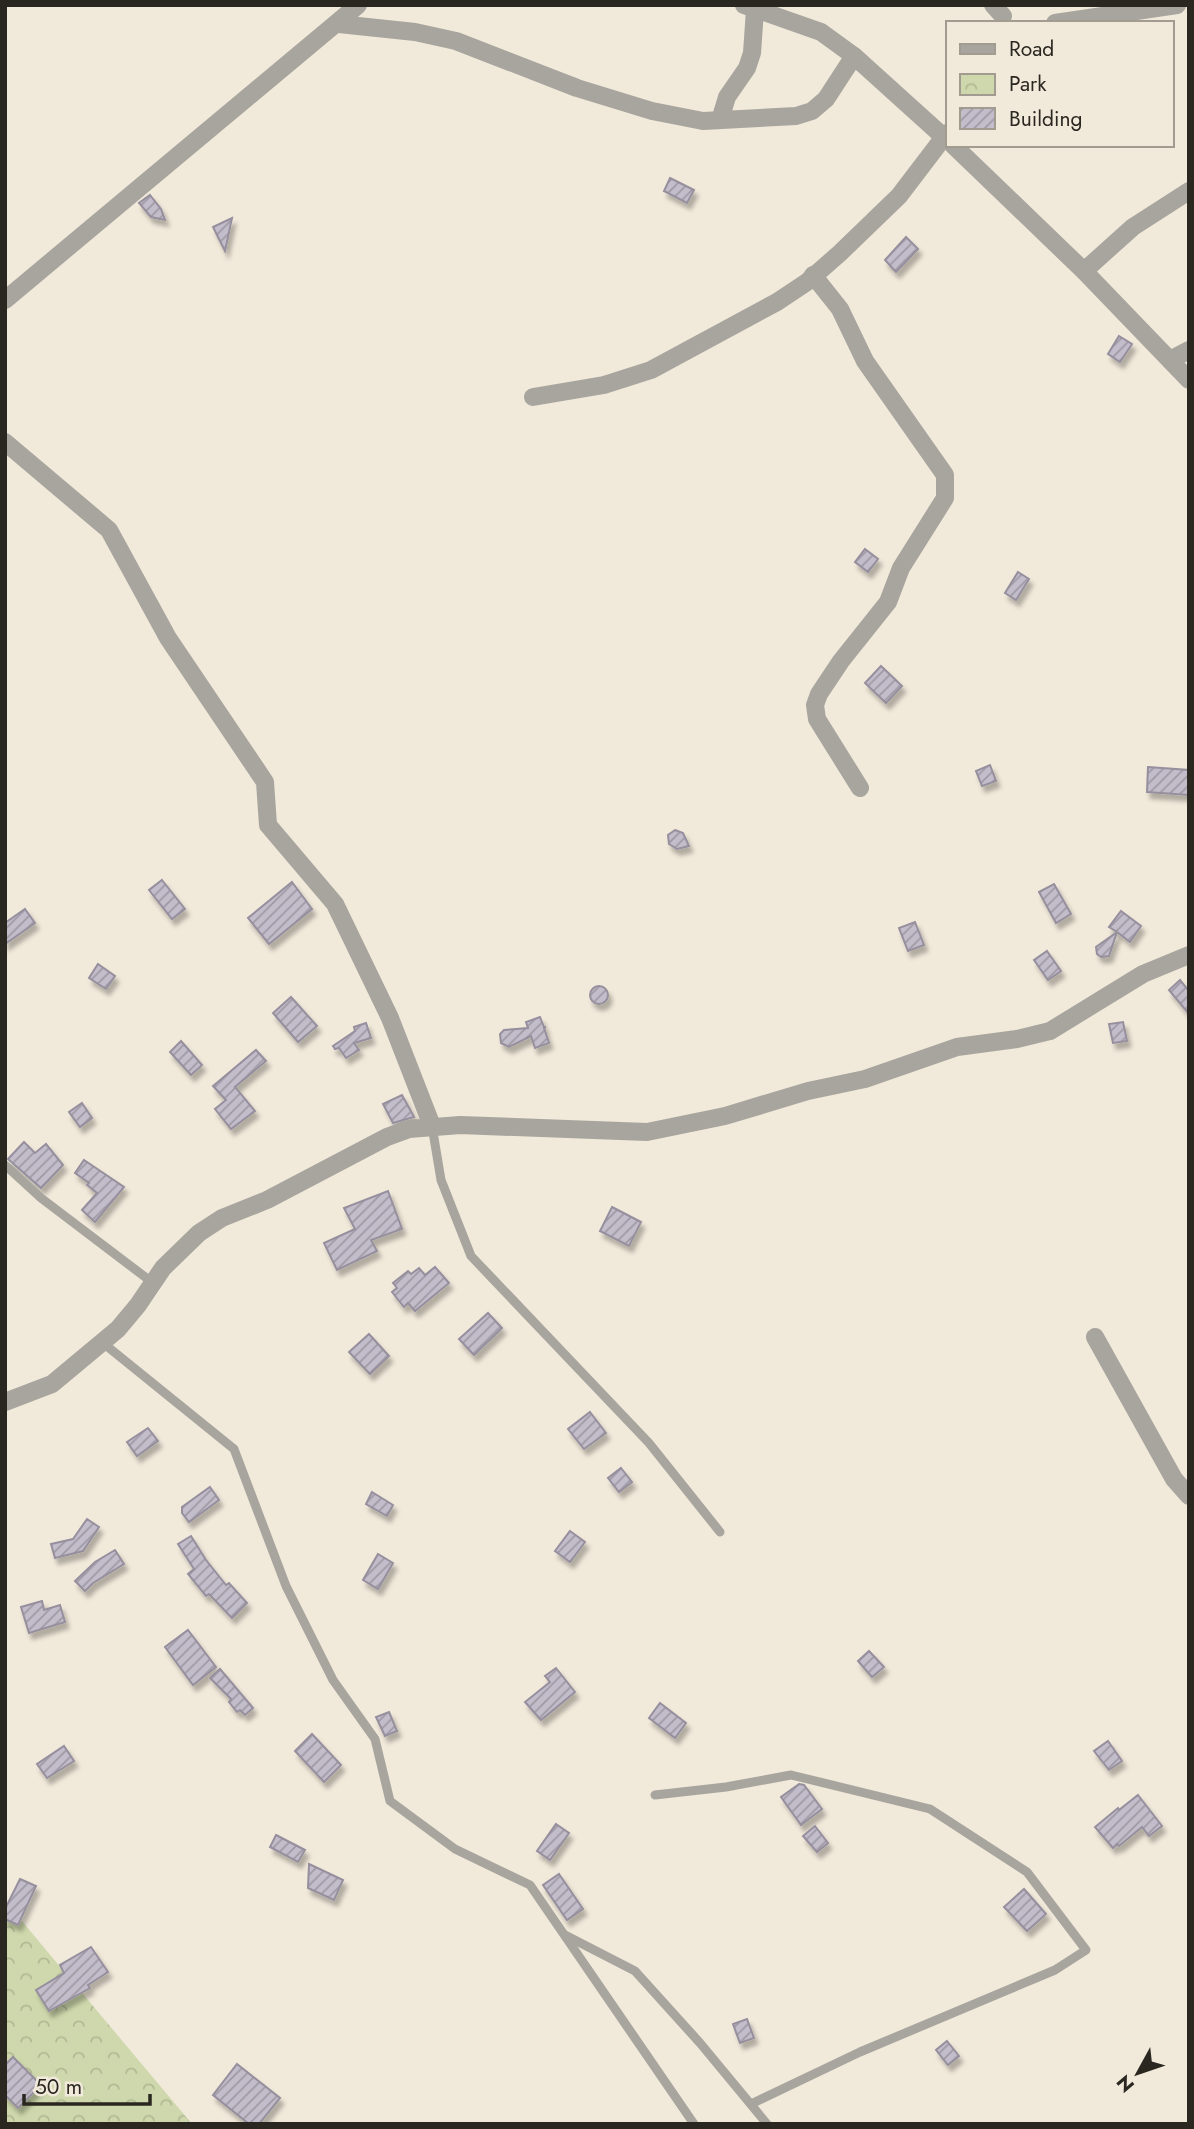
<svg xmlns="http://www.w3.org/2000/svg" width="1194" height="2129" font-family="Jost,sans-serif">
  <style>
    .park { fill: url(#park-crowns) }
    .building { fill: url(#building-hatch); stroke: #968f9d; stroke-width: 2; filter: url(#shadow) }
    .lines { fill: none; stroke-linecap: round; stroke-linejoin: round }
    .lane { stroke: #a7a59e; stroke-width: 9 }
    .street { stroke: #a7a59e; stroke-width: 18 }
  </style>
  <defs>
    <pattern id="park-crowns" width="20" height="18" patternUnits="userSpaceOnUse" patternTransform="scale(1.75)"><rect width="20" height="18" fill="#ced8ac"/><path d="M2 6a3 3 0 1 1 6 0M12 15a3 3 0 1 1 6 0" fill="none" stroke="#b1b994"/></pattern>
    <pattern id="building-hatch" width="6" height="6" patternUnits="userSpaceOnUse" patternTransform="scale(1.75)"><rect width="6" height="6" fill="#c3bccb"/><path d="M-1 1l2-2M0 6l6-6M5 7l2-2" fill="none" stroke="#9f99a4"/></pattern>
    <filter id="shadow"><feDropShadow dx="3.5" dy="6" stdDeviation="2" flood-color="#0004"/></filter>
  </defs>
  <rect width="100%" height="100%" fill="#f1e9da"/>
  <path class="park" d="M5,1901L192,2124H5Z"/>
  <g class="building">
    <path d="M670,178L694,190L687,203L664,191Z"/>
    <path d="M150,195L161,209L165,220L151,217L139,203Z"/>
    <path d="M232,218L225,251L213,227Z"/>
    <path d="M906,237L918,249L896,272L885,260Z"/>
    <path d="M1119,336L1132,344L1120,362L1108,354Z"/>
    <path d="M865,549L878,559L868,572L855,562Z"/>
    <path d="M1018,572L1029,579L1016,600L1005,593Z"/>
    <path d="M881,666L902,686L886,703L865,683Z"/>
    <path d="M990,765L996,781L982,786L976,771Z"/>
    <path d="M1148,767L1189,770V795L1147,792Z"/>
    <path d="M675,830L683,833L689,846L677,849L669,844L668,835Z"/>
    <path d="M162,880L185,909L172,919L149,890Z"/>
    <path d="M292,882L312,909L269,944L248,918Z"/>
    <path d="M1054,884L1071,914L1056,923L1039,892Z"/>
    <path d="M25,909L35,923L5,944V923Z"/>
    <path d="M1121,911L1141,926L1130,942L1117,932L1109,956L1101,957L1097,954L1096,947L1117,932L1109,927Z"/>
    <path d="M915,922L924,945L908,951L899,928Z"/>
    <path d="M1047,951L1061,971L1048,980L1034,960Z"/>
    <path d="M98,964L115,976L106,989L89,978Z"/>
    <path d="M1180,980L1189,991V1014L1169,990Z"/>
    <circle cx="599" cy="995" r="9"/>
    <path d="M291,997L317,1026L298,1042L273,1013Z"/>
    <path d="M540,1017L544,1027H546L544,1028L549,1043L535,1048L531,1036L509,1047L501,1043L500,1034L504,1030L528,1028L526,1022Z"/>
    <path d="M1123,1022L1127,1041L1113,1043L1109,1024Z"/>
    <path d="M366,1023L371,1038L354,1043L359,1050L346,1058L339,1048L335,1049L333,1046L355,1031L354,1027Z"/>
    <path d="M181,1041L202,1065L191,1075L170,1052Z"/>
    <path d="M256,1050L266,1061L235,1087L255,1111L231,1129L215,1109L226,1100L213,1086Z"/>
    <path d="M402,1095L414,1117L393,1123L383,1104Z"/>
    <path d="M82,1103L92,1118L80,1127L69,1112Z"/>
    <path d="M24,1142L35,1153L46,1144L63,1165L41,1188L8,1159Z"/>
    <path d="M84,1160L124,1187L95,1222L82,1210L97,1193L87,1185L89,1183L75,1173Z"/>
    <path d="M388,1191L402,1229L371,1240L377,1251L337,1270L324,1243L355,1229L344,1208Z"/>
    <path d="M612,1207L641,1222L629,1246L600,1231Z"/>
    <path d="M435,1267L449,1283L415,1311L408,1303L404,1307L392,1292L397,1288L393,1283L408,1271L411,1274L419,1268L425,1275Z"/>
    <path d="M488,1313L502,1328L474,1355L459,1339Z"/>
    <path d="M369,1334L389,1356L370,1374L349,1352Z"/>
    <path d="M590,1412L606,1433L584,1449L568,1429Z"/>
    <path d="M148,1428L158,1441L137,1456L127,1442Z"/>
    <path d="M621,1468L632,1482L619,1492L608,1478Z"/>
    <path d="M210,1487L219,1500L189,1522L182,1513V1507Z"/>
    <path d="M372,1492L393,1505L387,1516L366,1504Z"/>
    <path d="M87,1519L99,1527L83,1551L55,1558L51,1544L73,1539Z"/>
    <path d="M570,1531L585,1542L570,1562L555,1551Z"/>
    <path d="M191,1536L206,1560L226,1585L229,1583L247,1603L232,1618L209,1594L206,1596L188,1574L194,1569L178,1544Z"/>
    <path d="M115,1550L124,1564L93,1583L85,1591L75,1581L95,1562Z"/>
    <path d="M378,1554L393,1563L378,1589L363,1580Z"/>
    <path d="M42,1601L44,1610L60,1605L65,1622L29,1633L21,1607Z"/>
    <path d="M188,1630L216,1667L193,1685L165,1647Z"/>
    <path d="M869,1651L884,1667L872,1677L858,1661Z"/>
    <path d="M556,1668L575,1692L541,1720L525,1702L550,1682L545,1676Z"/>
    <path d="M220,1669L253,1708L245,1715L240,1710L237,1712L229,1702L231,1699L210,1678Z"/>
    <path d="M660,1703L686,1723L675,1738L649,1718Z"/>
    <path d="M389,1712L397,1731L385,1736L376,1717Z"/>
    <path d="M312,1734L341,1765L324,1782L295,1751Z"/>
    <path d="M1108,1741L1122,1761L1109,1770L1094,1751Z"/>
    <path d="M64,1746L74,1761L47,1778L37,1764Z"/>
    <path d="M799,1784L804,1785L822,1809L801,1825L781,1797Z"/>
    <path d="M1138,1795L1162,1826L1149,1836L1142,1827L1119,1846L1117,1844L1113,1848L1095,1827L1118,1808L1119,1810Z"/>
    <path d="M556,1824L569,1833L550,1860L537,1851Z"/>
    <path d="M815,1826L828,1843L817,1852L803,1836Z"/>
    <path d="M276,1835L305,1850L298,1862L270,1847Z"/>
    <path d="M309,1864L343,1880L334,1900L308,1888Z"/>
    <path d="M559,1874L583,1909L567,1920L543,1885Z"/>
    <path d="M20,1879L36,1886L18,1925L5,1919V1909Z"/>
    <path d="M1024,1889L1046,1914L1027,1931L1004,1907Z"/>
    <path d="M91,1947L108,1972L88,1985L90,1988L49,2011L36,1990L64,1973L60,1965Z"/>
    <path d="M747,2019L754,2038L740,2043L733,2024Z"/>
    <path d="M947,2041L959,2056L948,2065L936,2050Z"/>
    <path d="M13,2057L41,2085L18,2108L5,2095V2065Z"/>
    <path d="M237,2064L280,2098L259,2124H249L213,2095Z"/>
  </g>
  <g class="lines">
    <g class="lane">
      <path d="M432,1126L441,1180L471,1256L649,1443L720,1532"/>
      <path d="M5,1165L41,1198L153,1283"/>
      <path d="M103,1343L234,1449L286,1586L333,1680L375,1739L390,1801L455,1849L530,1885L694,2124"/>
      <path d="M655,1795L726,1787L791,1775L930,1809L1027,1872L1086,1950L1055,1970L860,2052L751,2104"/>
      <path d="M565,1935L635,1971L700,2043L767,2124"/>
    </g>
    <g class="street">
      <path d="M744,5L821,32L854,56L947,140"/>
      <path d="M993,5L1003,16"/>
      <path d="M1055,23L1177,5"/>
      <path d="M339,24L415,32L456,41L577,88L652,111L703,121L796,116L812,111L826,99L854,56"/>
      <path d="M720,120L727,97L747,68L752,53L755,10"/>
      <path d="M953,145L1084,271L1189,380"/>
      <path d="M1084,271L1133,227L1189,191"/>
      <path d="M813,275L840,309L865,361L945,475V498L901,568L888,602L841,661L819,694L815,705L817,719L860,788"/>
      <path d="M5,300L358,5"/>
      <path d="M1170,360L1189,350"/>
      <path d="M533,397L604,385L651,370L777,302L807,282L840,253L899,196L947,133"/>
      <path d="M5,442L109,530L168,638L265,782L268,825L335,904L390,1018L432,1126"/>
      <path d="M1095,1337L1174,1479L1189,1496"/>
      <path d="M5,1402L52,1384L118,1329L138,1305L163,1268L199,1233L222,1218L267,1200L387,1137L409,1129L460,1125L647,1132L725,1116L808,1091L865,1079L957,1047L1017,1039L1050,1031L1143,974L1189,955"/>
    </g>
  </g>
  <rect width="1194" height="2129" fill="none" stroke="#2a2721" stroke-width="14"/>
  <rect x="946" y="21" width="228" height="126" fill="#f1e9da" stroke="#a19b90" stroke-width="2"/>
  <rect x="960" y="44" width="35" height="10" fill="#a7a59e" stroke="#a19b90" stroke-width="2"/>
  <text x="1009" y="56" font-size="21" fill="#2a2721">Road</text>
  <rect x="960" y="74" width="35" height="21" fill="url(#park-crowns)" stroke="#a19b90" stroke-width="2"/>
  <text x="1009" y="91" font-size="21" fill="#2a2721">Park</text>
  <rect x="960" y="108" width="35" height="21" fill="url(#building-hatch)" stroke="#a19b90" stroke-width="2"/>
  <text x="1009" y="126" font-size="21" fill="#2a2721">Building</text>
  <g transform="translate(1138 2073) rotate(230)" stroke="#f1e9da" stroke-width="5" paint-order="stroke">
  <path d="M0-5L12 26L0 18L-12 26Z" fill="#2a2721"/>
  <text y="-10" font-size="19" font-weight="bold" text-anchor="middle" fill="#2a2721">N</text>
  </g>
  <path d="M24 2094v10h126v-10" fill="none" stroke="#2a2721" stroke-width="3.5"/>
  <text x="35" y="2094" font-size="21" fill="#2a2721" stroke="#f1e9da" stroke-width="5" paint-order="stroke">50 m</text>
</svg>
